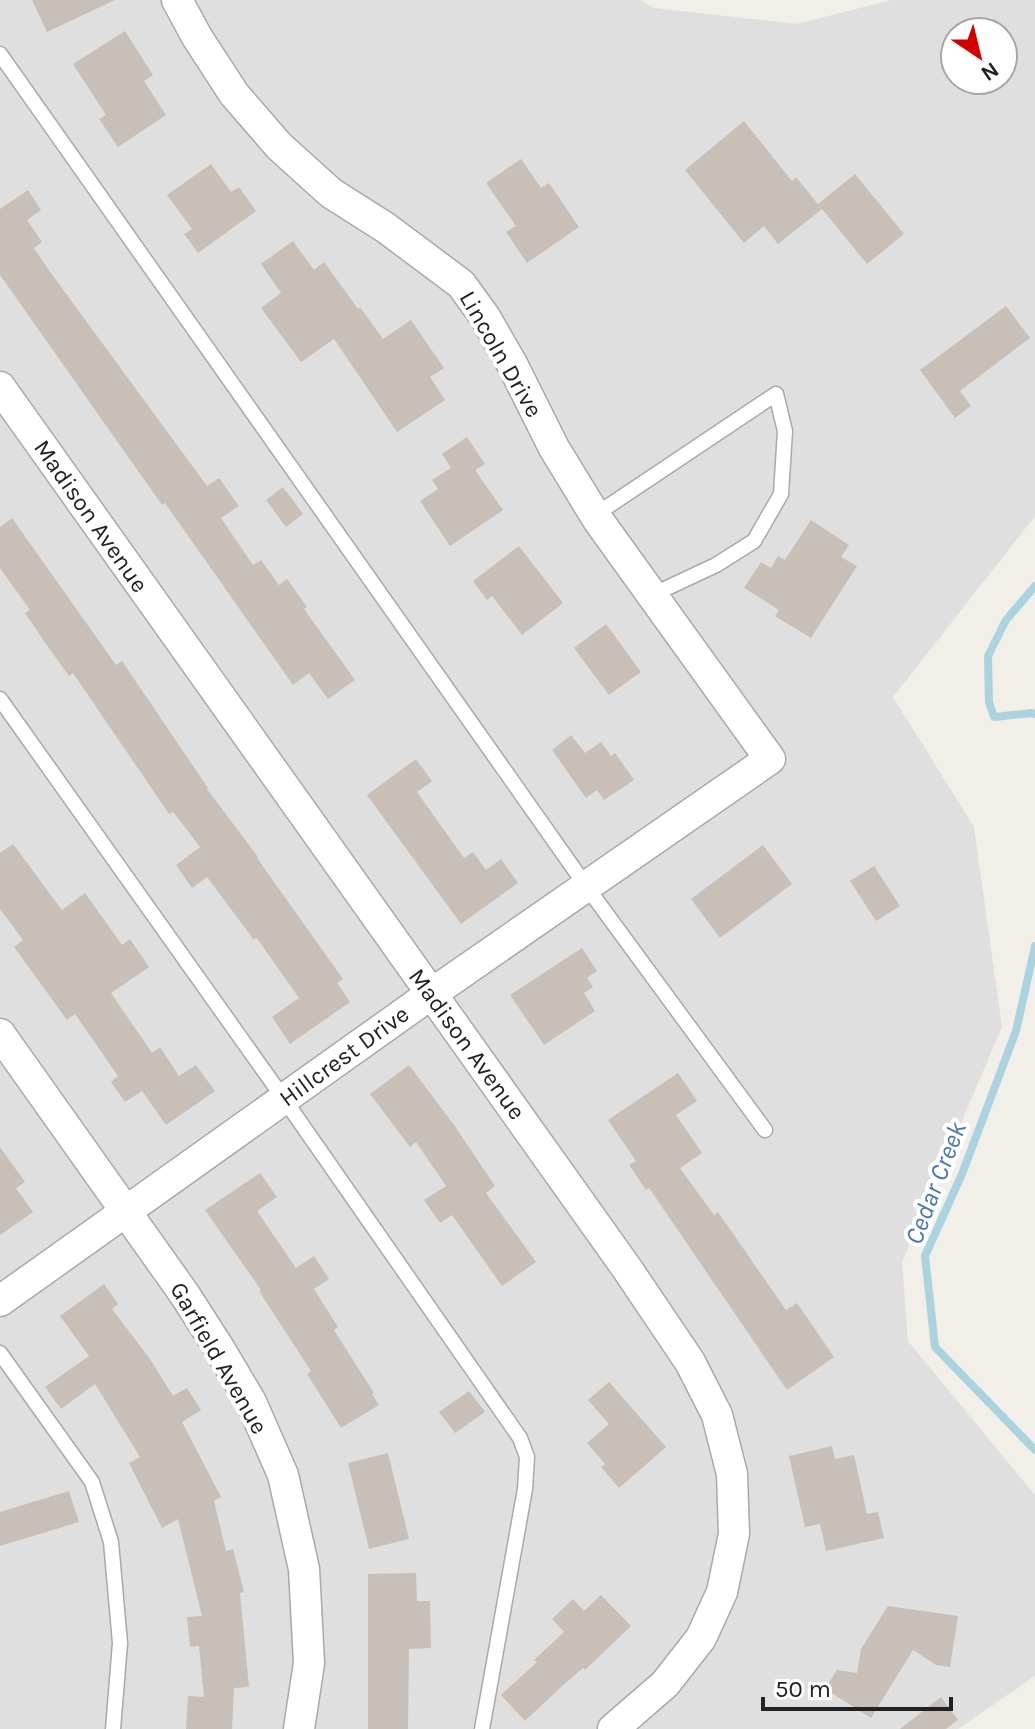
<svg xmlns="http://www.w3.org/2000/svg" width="1035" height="1729" font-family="Karla,sans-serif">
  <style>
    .residential { fill: #e0dfdf; fill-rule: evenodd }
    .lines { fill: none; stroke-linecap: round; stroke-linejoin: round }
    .stream { stroke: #aad3df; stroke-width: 8 }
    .building { fill: #c7bfb8 }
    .service-casing { stroke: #a9a9a9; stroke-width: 17 }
    .minor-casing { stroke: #a9a9a9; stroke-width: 33 }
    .service { stroke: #fff; stroke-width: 14 }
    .minor { stroke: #fff; stroke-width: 30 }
    .labels { text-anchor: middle; stroke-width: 8; stroke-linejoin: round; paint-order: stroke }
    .street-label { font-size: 24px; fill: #222; stroke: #fff }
    .water-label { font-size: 26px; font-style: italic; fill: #4a7aab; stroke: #fff }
  </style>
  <rect width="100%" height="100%" fill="#f2efe9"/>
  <path class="residential" d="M0,0H641L654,8L797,24L891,0H1035V516L893,697L974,827L1002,1027L902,1262L908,1341L1035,1495V1676L958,1729H0ZM955,32H1003V80H955Z"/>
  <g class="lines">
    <g class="stream">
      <path d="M1035,586L1006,620L988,656L989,702L994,717L1032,713L1035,714"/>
      <path d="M1035,946L1016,1031L962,1174L925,1256L935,1347L1035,1450"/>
    </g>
  </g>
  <g class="building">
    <path d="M32,0H115L47,32Z"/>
    <path d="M125,31L153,75L144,81L166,115L118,147L99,119L106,115L73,64Z"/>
    <path d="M744,121L792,181L796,177L822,209L778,244L764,226L744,243L685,170Z"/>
    <path d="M521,159L541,188L549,183L579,227L527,263L506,232L516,226L486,183Z"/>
    <path d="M211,164L231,192L239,187L256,211L198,253L184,234L192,229L167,195Z"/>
    <path d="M855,174L904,234L867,264L818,204Z"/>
    <path d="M28,190L41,210L27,220L42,242L34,248L48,269L207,486L219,478L239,506L221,518L253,565L261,560L279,585L287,579L307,607L304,609L355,680L328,699L309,673L293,685L165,503L162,505L0,275V209Z"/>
    <path d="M293,241L314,270L324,262L358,309L360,307L383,339L411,320L444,368L430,377L445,400L397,432L334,339L301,362L261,308L281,293L261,264Z"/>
    <path d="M1006,306L1030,338L960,391L971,406L955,418L920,370Z"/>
    <path d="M467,437L485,464L475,470L503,510L450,546L420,501L438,489L432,480L451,468L442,454Z"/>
    <path d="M283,487L303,514L286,527L266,500Z"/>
    <path d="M12,518L116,665L122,661L208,788L207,789L258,857L257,858L343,979L337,983L350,1002L290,1044L272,1017L299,998L256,937L254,940L207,877L192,888L176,865L200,847L173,812L169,814L73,673L69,676L46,644L25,613L30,610L0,568V527Z"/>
    <path d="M811,520L849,545L841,557L857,566L811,638L775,616L779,610L744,588L761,562L771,568L778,556L785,560Z"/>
    <path d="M519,546L563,603L522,635L492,596L487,600L473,581Z"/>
    <path d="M606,624L641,672L609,695L574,648Z"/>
    <path d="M571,735L585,753L601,742L611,756L615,753L634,780L604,800L597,790L586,798L552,750Z"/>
    <path d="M416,759L432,781L417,792L464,858L473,852L486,870L501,859L518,883L461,924L367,795Z"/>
    <path d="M13,844L62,910L85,893L122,945L130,939L149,967L111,993L152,1053L160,1047L179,1076L196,1065L215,1091L166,1125L142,1091L125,1102L111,1082L118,1076L75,1014L67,1020L14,947L23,940L0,909V853Z"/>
    <path d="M763,845L792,884L720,938L691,899Z"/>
    <path d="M874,866L900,906L876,921L850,881Z"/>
    <path d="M582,948L597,971L587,978L593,987L584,993L595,1011L544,1045L510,995Z"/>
    <path d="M409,1065L454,1125L495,1186L486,1193L536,1262L502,1286L452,1215L440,1223L424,1200L446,1186L416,1142L410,1147L370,1094Z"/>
    <path d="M678,1073L697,1101L676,1115L702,1153L680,1168L714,1215L718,1212L786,1310L797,1303L834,1357L787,1390L649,1188L646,1190L629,1165L636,1161L608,1120Z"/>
    <path d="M0,1147L25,1182L16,1188L33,1212L0,1235Z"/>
    <path d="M260,1173L277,1197L257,1211L296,1268L314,1256L329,1279L314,1289L338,1327L334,1330L374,1393L372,1394L379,1405L341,1428L307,1374L311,1371L259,1291L261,1290L205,1210Z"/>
    <path d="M104,1284L118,1304L112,1309L150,1359L173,1396L187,1388L201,1410L182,1422L221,1497L214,1501L226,1551L233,1549L244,1592L240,1593L249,1687L234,1688L232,1729H186L188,1696L204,1697L199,1646L190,1647L187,1617L202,1616L178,1519L162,1528L129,1463L140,1457L95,1384L61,1409L45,1387L89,1356L60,1316Z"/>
    <path d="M609,1382L666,1447L619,1488L601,1467L605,1464L587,1443L609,1424L588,1400Z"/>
    <path d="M469,1391L485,1412L455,1433L439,1412Z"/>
    <path d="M832,1446L835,1459L854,1455L867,1514L878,1512L884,1538L826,1551L820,1524L805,1527L789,1456Z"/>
    <path d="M388,1453L409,1539L369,1549L348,1463Z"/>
    <path d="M69,1491L79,1522L0,1546V1512Z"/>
    <path d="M416,1573L417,1601H430L431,1648L409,1649L408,1729H368V1574Z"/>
    <path d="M601,1595L631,1626L585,1670L583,1668L560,1688L525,1721L501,1695L537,1662L534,1660L564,1632L552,1619L573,1599L584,1611Z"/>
    <path d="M888,1606L958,1616L950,1667L936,1665L913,1650L871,1718L825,1689L837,1670L857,1673L861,1649Z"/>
    <path d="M941,1697L958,1720L946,1729H900Z"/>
  </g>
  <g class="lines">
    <defs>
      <g id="service">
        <path d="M0,54L586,886L765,1130"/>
        <path d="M595,515L776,394L785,431L781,494L754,541L716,565L652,595"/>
        <path d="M0,699L284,1099L520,1438L527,1457L525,1489L482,1729"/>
        <path d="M0,1353L92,1482L111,1542L120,1643L113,1729"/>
      </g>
      <g id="minor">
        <path d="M0,387L628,1270L690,1362L717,1415L732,1474L734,1534L722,1592L701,1638L665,1684L613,1729"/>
        <path d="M0,1034L185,1295L219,1348L251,1402L283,1475L304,1569L309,1663L299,1729"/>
        <path d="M0,1301L431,994L770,759L598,520L554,448L512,364L485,317L461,284L386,228L331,193L279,146L234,94L197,37L177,0"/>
      </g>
    </defs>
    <use href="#service" class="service-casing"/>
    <use href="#minor" class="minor-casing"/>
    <use href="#service" class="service"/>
    <use href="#minor" class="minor"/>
  </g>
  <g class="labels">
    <g class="street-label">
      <text transform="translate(501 354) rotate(60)" y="8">Lincoln Drive</text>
      <text transform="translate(91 516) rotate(55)" y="8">Madison Avenue</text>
      <text transform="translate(467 1044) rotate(54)" y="8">Madison Avenue</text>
      <text transform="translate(344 1056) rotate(-36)" y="8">Hillcrest Drive</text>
      <text transform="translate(219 1358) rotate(60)" y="8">Garfield Avenue</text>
    </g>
    <g class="water-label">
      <text transform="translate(935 1183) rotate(-69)" y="9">Cedar Creek</text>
    </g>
  </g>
  <g transform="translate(979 56) rotate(145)"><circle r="38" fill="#ffffff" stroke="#a7a7a7" stroke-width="2"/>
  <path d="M0-6L14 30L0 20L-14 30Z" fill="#d40000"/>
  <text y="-12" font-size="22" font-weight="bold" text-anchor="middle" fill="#222222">N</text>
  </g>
  <path d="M763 1697v12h188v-12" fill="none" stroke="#222222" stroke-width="4"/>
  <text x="775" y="1697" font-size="24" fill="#222222" stroke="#ffffff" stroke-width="6" paint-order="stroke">50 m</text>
</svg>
